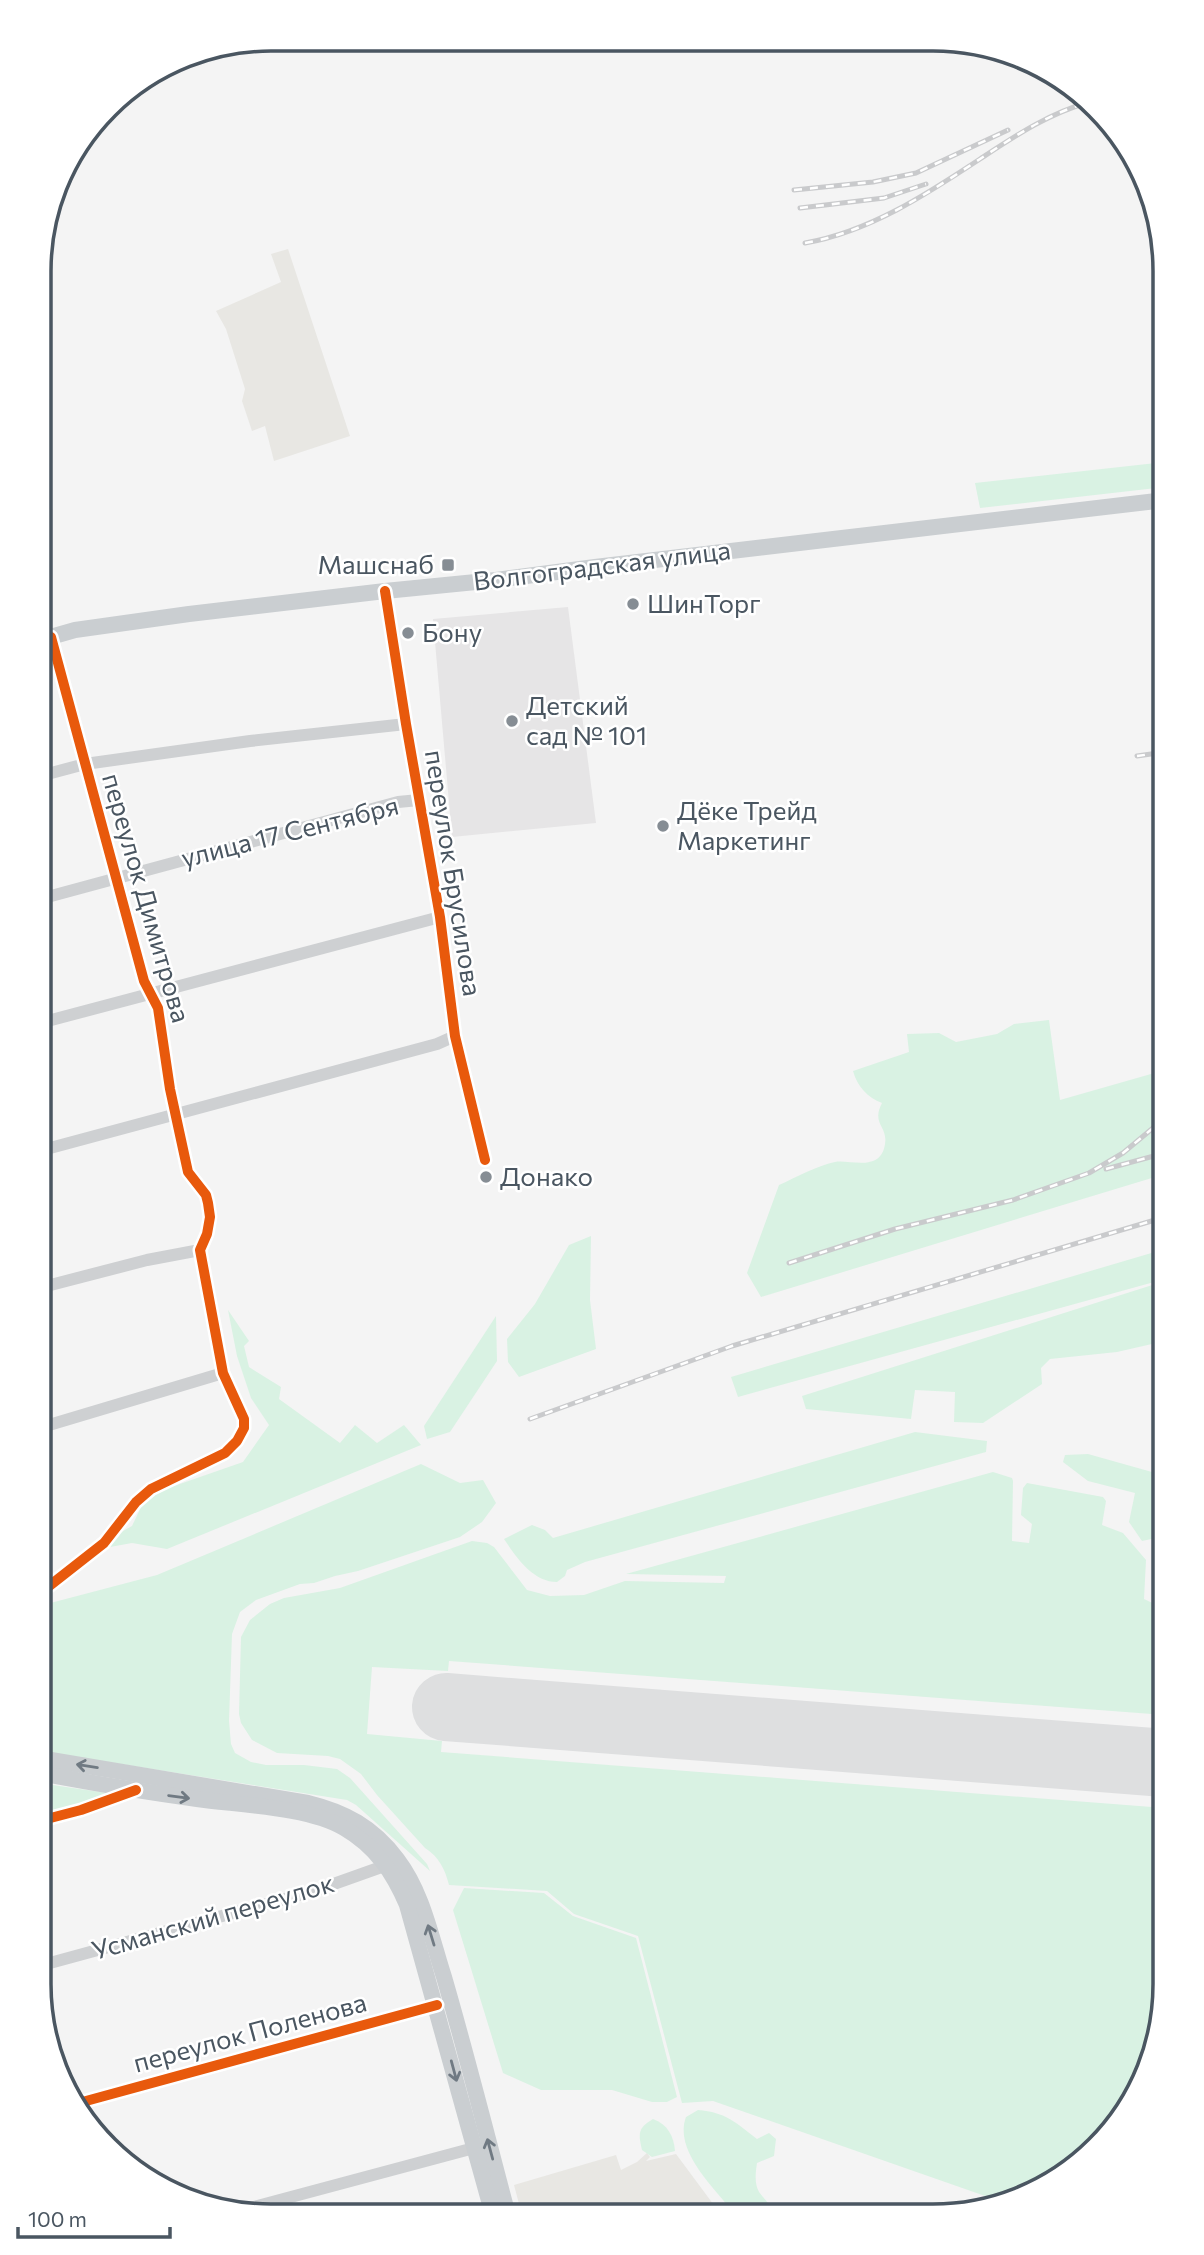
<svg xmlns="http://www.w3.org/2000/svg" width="1204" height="2255" font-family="Commissioner,sans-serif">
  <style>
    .commercial { fill: #e8e7e3 }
    .education { fill: #e6e5e6 }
    .green { fill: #d9f2e3 }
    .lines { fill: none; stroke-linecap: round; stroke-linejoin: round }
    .runway { stroke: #dedfe0; stroke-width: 68 }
    .minor { stroke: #ced0d2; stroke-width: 12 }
    .major { stroke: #caced1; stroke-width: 16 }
    .rail-casing { stroke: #c9cacc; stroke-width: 5 }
    .rail { stroke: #fff; stroke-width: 2.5; stroke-dasharray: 8; stroke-linecap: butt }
    .cycleway-casing { stroke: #fff; stroke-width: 15 }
    .cycleway { stroke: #e8590c; stroke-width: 10 }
    .oneway { stroke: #707a83 }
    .poi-dot { fill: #868d94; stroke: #fff; stroke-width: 2.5 }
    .labels { text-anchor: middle; stroke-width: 5; stroke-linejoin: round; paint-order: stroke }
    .poi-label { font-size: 26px; fill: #4a5661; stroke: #fff; text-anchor: start }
    .street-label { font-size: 26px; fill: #4a5661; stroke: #fff }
    .rim { fill: none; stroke: #4a5661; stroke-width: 3.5 }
  </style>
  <rect width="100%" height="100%" fill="#f4f4f4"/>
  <g class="commercial">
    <path d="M288,249L350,436L274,461L265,426L252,431L242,401L245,389L226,329L216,311L281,282L271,254Z"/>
    <path d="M647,2153L650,2157L646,2161L676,2154L722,2216L522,2215L514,2185L616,2155L621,2170L637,2162Z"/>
  </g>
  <path class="education" d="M568,607L596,823L452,837L433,619Z"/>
  <g class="green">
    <path d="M1165,462V487L980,508L975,483Z"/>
    <path d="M1049,1020L1060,1100L1165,1070V1174L761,1297L747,1273L779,1185C797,1177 816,1166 835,1162C849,1159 881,1173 885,1144C888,1126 871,1124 882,1103C868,1098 857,1086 853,1071L909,1052L907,1034L939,1033L956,1042L997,1034L1014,1024Z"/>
    <path d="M591,1236L590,1300L596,1349L519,1377L508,1362L507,1339L535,1304L569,1245Z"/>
    <path d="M1165,1249V1279L738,1397L731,1377Z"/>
    <path d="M1165,1281V1341L1117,1352L1050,1359L1041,1368L1042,1384L983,1423L954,1422L955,1392L915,1390L911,1419L806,1409L802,1396Z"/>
    <path d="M228,1310L249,1341L244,1346L249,1367L281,1387L279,1399L340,1443L355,1425L377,1443L404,1425L421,1445L167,1549L132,1543L110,1547L114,1536L132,1526L142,1505L154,1493L243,1462L269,1425L251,1398L237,1356Z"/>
    <path d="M496,1316L497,1361L450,1432L427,1439L424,1426Z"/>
    <path d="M915,1432L987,1441L986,1452L585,1562L567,1570L565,1576L557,1582C533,1582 516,1557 504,1539L532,1525L545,1530L553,1538Z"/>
    <path d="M1088,1454L1152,1472L1155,1486L1165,1493V1536L1142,1541L1129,1522L1135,1493L1088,1481L1063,1462L1065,1455Z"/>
    <path d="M421,1464L460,1483L483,1480L496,1503L482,1522L460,1537L358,1571L335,1576L314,1583L300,1584L256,1600L240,1612L232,1634L229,1721L231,1744L235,1753L251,1762L266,1765H304L337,1769L350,1778L427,1864L430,1871L356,1805L347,1800L39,1751V1606L157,1575Z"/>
    <path d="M993,1472L1012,1478L1013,1481L1012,1541L1029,1543L1032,1524L1021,1515L1023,1488L1027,1483L1103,1497L1106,1501L1102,1525L1123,1533L1146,1560L1144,1599L1165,1609V1715L449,1661L448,1671L372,1667L367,1734L442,1741L441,1752L1165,1808V1999L1148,2072L1118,2125L1074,2169L1008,2204L713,2101L682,2103L638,1936L574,1914L547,1891L449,1885C445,1869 439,1857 425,1848L377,1795L361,1774L340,1759L328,1756L277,1753L252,1740L241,1723L239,1714L241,1637L250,1620L270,1604L284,1598L340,1588L472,1541L487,1543L494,1547L527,1590L550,1596L584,1595L625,1581L724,1583L726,1576L626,1574Z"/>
    <path d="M39,1783L114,1794L39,1817Z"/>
    <path d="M464,1888L544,1893L573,1916L636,1938L677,2097L667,2102H652L612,2090H541L503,2073L453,1910Z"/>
    <path d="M698,2110C726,2112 736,2123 757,2139L769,2133L776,2139L774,2156L757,2163C751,2201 767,2190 773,2216H736C717,2190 673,2152 686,2117Z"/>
    <path d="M653,2119C667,2124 674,2136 675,2151L652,2157L642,2150C638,2133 638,2128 653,2119Z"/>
  </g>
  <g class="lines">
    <path class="runway" d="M446,1707L1165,1763"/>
    <g class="minor">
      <path d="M385,591L406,724L440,917L455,1036L485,1160"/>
      <path d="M40,776L85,764L250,741L406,724"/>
      <path d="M40,899L398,802L419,800"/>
      <path d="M40,1023L440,917"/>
      <path d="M39,1151L437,1044L455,1036"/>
      <path d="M39,1288L147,1260L200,1250"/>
      <path d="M39,1428L223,1373"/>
      <path d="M39,1594L104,1543L136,1502L151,1489L225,1453L237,1441L244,1428V1419L223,1373L200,1250L207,1234L210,1217L208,1203L206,1195L188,1172L170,1089L158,1008L144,981L51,637"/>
      <path d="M39,1821L81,1810L135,1791"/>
      <path d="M39,1966L314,1891L387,1865"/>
      <path d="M75,2104L437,2005"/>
      <path d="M235,2212L474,2148"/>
    </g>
    <g class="major">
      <path d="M40,640L75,630L189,614L385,591L496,580L595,567L1165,500"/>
      <path d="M39,1758L308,1803C345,1812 373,1827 397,1859C423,1893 431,1937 444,1977C467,2056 487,2136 508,2215"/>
      <path d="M39,1773C92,1783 144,1792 197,1799C239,1805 309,1807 344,1828C375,1846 393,1872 407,1905L493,2215"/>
    </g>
    <defs>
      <g id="rail">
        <path d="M794,190L873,182L916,173L1008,130"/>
        <path d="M800,208L884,198L926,184"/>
        <path d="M805,243C869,232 927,194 980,159C1015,136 1049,113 1090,102"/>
        <path d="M1137,756L1165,752"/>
        <path d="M1106,1169L1165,1153"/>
        <path d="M789,1263L895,1229L1013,1200L1089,1173L1123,1153L1165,1118"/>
        <path d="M530,1419L732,1346L1165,1217"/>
      </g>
    </defs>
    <use href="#rail" class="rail-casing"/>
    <use href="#rail" class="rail"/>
    <defs>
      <g id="cycleway">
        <path d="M385,591L406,724L440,917L455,1036L485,1160"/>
        <path d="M39,1594L104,1543L136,1502L151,1489L225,1453L237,1441L244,1428V1419L223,1373L200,1250L207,1234L210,1217L208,1203L206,1195L188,1172L170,1089L158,1008L144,981L51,637"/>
        <path d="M39,1821L81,1810L136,1790"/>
        <path d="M75,2104L437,2005"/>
      </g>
    </defs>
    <use href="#cycleway" class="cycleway-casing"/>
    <use href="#cycleway" class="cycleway"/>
  </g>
  <defs><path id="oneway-shaft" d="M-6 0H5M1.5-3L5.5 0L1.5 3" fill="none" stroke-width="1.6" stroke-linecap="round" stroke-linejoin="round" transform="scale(1.75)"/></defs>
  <g class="oneway">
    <use href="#oneway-shaft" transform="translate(87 1766) rotate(-171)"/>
    <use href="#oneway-shaft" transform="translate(179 1797) rotate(8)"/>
    <use href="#oneway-shaft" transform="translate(431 1935) rotate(-107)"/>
    <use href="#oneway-shaft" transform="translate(454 2071) rotate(75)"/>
    <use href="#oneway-shaft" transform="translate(490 2149) rotate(-105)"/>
  </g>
  <g class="poi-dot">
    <rect x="441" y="558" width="14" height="14" rx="3.5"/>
    <circle cx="633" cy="604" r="7"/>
    <circle cx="408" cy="633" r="7"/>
    <circle cx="512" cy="721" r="7"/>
    <circle cx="663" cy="826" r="7"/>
    <circle cx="486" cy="1177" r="7"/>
  </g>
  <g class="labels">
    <g class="poi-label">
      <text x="434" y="574" text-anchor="end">Машснаб</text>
      <text x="647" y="613">ШинТорг</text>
      <text x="422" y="642">Бону</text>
      <text x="526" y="715">Детский<tspan x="526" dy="30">сад № 101</tspan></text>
      <text x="677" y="820">Дёке Трейд<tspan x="677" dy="30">Маркетинг</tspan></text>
      <text x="500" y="1186">Донако</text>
    </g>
    <g class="street-label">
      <text transform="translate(602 566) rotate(-7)" y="9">Волгоградская улица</text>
      <text transform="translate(290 832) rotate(-14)" y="9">улица 17 Сентября</text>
      <text transform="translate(453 873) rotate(81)" y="9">переулок Брусилова</text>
      <text transform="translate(146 898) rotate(74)" y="9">переулок Димитрова</text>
      <text transform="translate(213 1917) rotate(-16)" y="9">Усманский переулок</text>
      <text transform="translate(250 2033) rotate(-15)" y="9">переулок Поленова</text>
    </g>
  </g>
  <path d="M0 0H1204V2255H0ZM271 51H933A220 220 0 0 1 1153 271V1984A220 220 0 0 1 933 2204H271A220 220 0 0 1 51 1984V271A220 220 0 0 1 271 51Z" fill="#fff" fill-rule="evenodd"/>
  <path class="rim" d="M271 51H933A220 220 0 0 1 1153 271V1984A220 220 0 0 1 933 2204H271A220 220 0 0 1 51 1984V271A220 220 0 0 1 271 51Z"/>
  <path d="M18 2227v10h152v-10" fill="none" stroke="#4a5661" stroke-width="3.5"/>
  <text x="28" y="2227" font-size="21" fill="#4a5661" stroke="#ffffff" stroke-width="5" paint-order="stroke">100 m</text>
</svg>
